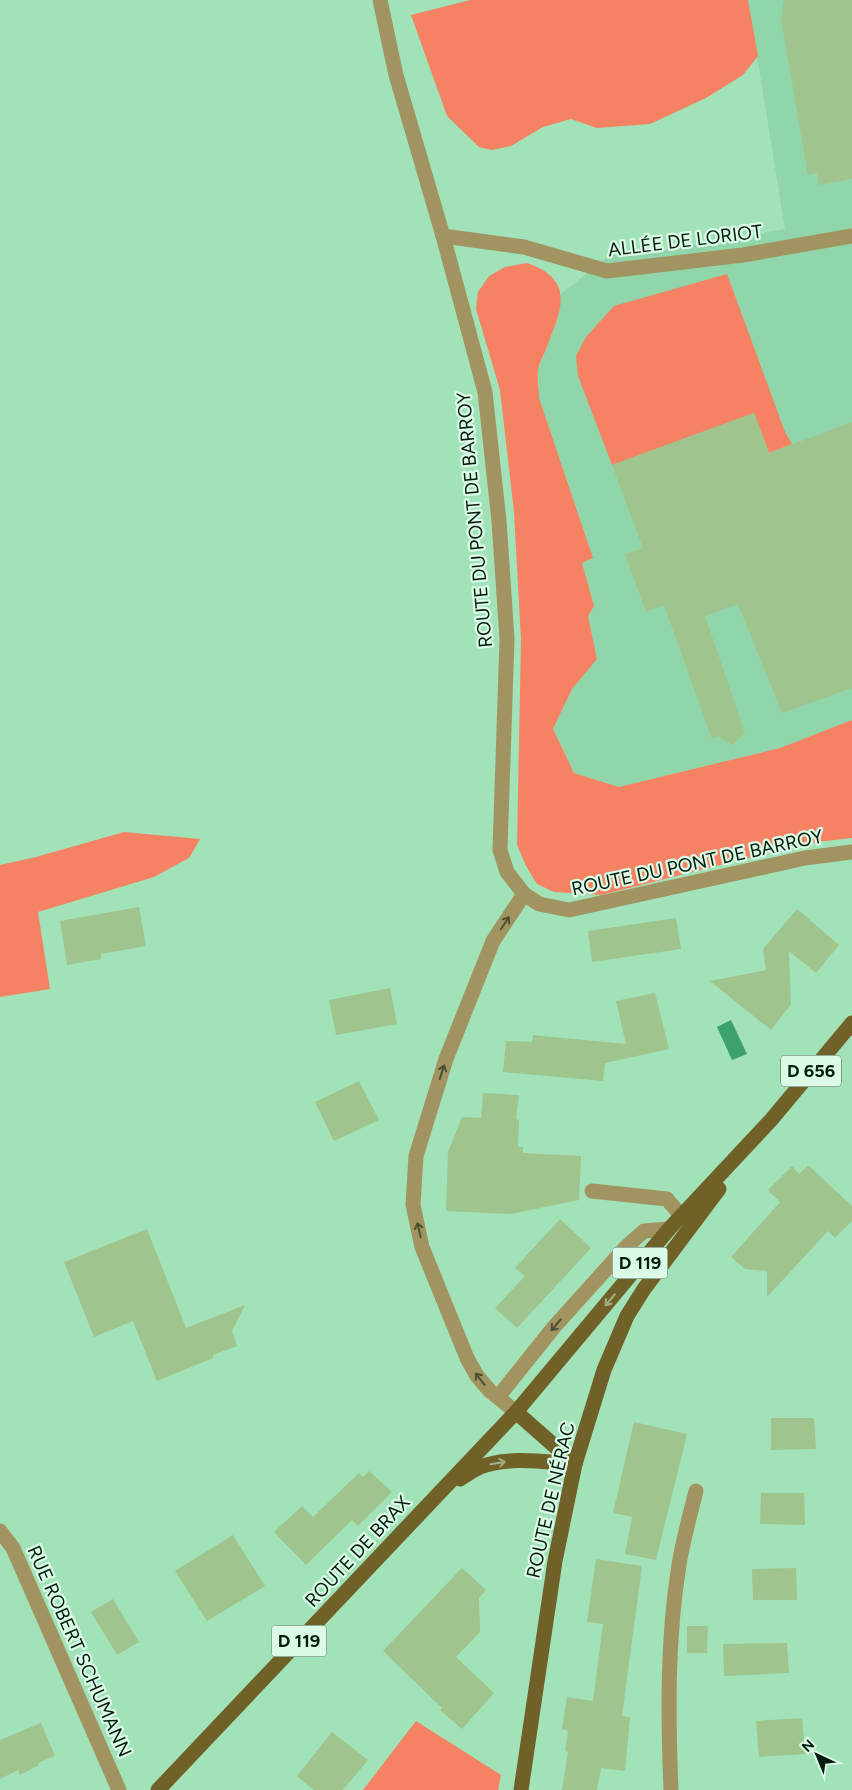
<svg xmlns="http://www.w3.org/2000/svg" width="852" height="1790" font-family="Figtree,sans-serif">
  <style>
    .built { fill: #90d6aa }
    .green { fill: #f58263 }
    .water { fill: #3ca16a }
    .building { fill: #9fc48d }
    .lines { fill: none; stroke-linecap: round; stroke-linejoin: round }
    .minor { stroke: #a19461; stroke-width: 15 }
    .major { stroke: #6f6127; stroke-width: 15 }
    .oneway { stroke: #4a5233 }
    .oneway2 { stroke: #a5ae86 }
    .labels { text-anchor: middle; stroke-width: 4.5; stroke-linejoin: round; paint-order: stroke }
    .shield { fill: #dbfbe6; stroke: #445f4f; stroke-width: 1 }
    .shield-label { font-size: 18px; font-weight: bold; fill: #031c0e }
    .street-label { font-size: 19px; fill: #031c0e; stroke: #dbfbe6 }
  </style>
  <rect width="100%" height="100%" fill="#a2e2b9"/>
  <path class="built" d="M748,0H852V720L780,748L619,787L574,773L553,729L572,689L597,659L588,616L594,606L582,563L593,558L539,398L538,370L558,319L561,294L611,254L637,255L785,229Z"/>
  <g class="green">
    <path d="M470,0H748L758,56L743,75L706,98L650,124L597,128L571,119L543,127L511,146L492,150L479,147L447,116L411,15Z"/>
    <path d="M527,263C579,281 559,314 545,352C542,358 539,364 538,370C537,379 539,389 539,398L593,558L582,563L594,606L588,616L597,659L572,689L553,729L574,773L619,787L780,748L852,720V838L808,843L601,895L554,892L537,884L526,866L517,845L521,640L514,512L500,390L476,309L478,292L489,276L505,267Z"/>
    <path d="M727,274L785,432L792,444L769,453L754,413L612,465L578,376L576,356L586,337L614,306Z"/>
    <path d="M124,832L200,839L189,858L154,877L38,912L50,989L0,997V865L36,857Z"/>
    <path d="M416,1721L501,1775L498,1790H363Z"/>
  </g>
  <path class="water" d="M731,1020L747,1054L732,1060L717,1027Z"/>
  <g class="building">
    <path d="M784,0H852V179L819,185L817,173L808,175L781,19Z"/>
    <path d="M754,413L769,453L852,422V688L782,713L738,604L705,616L745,733L732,745L718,736L712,739L664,605L646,612L625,554L643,548L612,465Z"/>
    <path d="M139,907L146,946L101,954V959L67,965L60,921Z"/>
    <path d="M797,909L839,945L816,973L789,951L791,1004L771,1030L710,981L766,970L763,949Z"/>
    <path d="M676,918L681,949L592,962L588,931Z"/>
    <path d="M390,988L397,1024L336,1035L329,1000Z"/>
    <path d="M655,993L669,1049L605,1063L603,1081L503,1072L506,1041L532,1042L533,1035L626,1044L616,1001Z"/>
    <path d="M359,1081L379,1120L334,1141L315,1102Z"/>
    <path d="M483,1093L519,1095L516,1119L519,1120L518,1147H523V1153L581,1156L579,1200L511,1214L446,1211L448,1152L462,1117L481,1118Z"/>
    <path d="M808,1165L852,1206V1221L835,1238L828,1231L767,1297V1271L745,1269L731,1257L780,1202L768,1190L792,1166L799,1174Z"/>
    <path d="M560,1219L591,1248L517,1328L495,1308L525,1276L515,1268Z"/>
    <path d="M147,1229L186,1328L245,1305L232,1331L237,1346L213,1355V1358L157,1381L133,1321L94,1337L64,1262Z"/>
    <path d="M771,1418H814L816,1449L771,1450Z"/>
    <path d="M634,1422L687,1434L656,1560L625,1554L632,1517L613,1513Z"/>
    <path d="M369,1471L392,1492L358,1526L352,1520L306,1565L274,1532L302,1506L313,1517L359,1473L363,1477Z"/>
    <path d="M761,1493H804L805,1525L760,1524Z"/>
    <path d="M233,1535L265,1586L207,1621L175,1571Z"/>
    <path d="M596,1559L642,1566L622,1716L630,1717L625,1771L601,1768L597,1790H562L568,1752L565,1751L568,1731L562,1729L567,1697L593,1701L603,1624L587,1622Z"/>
    <path d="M462,1568L486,1590L479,1598L480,1632L456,1657L494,1693L462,1729L440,1710L442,1708L383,1651Z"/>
    <path d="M796,1568L797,1600H753L752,1569Z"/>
    <path d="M113,1599L139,1642L117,1655L91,1612Z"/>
    <path d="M687,1626H708L707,1653H687Z"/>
    <path d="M787,1643L789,1673L724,1676L723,1644Z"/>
    <path d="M802,1718L805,1754L759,1757L756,1721Z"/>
    <path d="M41,1723L55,1756L38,1763L39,1765L20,1775L18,1770L0,1779V1740Z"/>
    <path d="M332,1732L368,1760L343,1790H314L297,1776Z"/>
  </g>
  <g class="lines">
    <g class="minor">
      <path d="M380,0L396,75L443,236L485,392L499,521L507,639L500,850L507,872L524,894L539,904L569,910L805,858L852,852"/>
      <path d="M443,236L524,247L607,271L743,255L852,236"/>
      <path d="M592,1191L667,1199L682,1217"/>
      <path d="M498,1397L554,1327L626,1247L644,1231L669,1229"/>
      <path d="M516,1412L490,1391L477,1376L467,1358L422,1247L413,1205L416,1156L446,1059L493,941L524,894"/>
      <path d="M0,1531L13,1548L119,1790"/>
      <path d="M671,1790C668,1715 667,1639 679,1565C683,1540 690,1515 696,1491"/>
    </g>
    <g class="major">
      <path d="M516,1412L575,1464"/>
      <path d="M460,1479C466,1475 473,1470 480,1467C510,1456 544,1462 575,1464"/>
      <path d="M158,1790L516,1412L669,1229L771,1120L852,1023"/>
      <path d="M521,1790L555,1561L575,1464L604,1370L627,1316L644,1289L719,1189"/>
    </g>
  </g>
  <defs><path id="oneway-shaft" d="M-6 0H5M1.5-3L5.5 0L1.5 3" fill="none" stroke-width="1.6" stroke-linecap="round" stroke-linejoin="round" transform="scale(1.25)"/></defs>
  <g class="oneway">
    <use href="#oneway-shaft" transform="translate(505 923) rotate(-57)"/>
    <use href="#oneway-shaft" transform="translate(442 1072) rotate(-72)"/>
    <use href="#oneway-shaft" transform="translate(419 1230) rotate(-103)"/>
    <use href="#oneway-shaft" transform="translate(556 1325) rotate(130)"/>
    <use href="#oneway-shaft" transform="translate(480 1379) rotate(-128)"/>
  </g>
  <g class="oneway2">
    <use href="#oneway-shaft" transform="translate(610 1300) rotate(130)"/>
    <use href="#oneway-shaft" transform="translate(498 1463) rotate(-10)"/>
  </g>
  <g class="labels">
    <g class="shield">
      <rect x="781" y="1055.5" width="60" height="31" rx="4"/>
      <rect x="612.5" y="1247.5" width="55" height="31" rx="4"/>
      <rect x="271.5" y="1625.5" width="55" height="31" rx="4"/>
    </g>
    <g class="shield-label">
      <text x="811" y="1077">D 656</text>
      <text x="640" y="1269">D 119</text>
      <text x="299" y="1647">D 119</text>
    </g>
    <g class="street-label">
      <text transform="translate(685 240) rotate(-7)" y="7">ALLÉE DE LORIOT</text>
      <text transform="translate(474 520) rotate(-95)" y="7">ROUTE DU PONT DE BARROY</text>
      <text transform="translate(697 862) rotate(-12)" y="7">ROUTE DU PONT DE BARROY</text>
      <text transform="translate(550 1500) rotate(-77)" y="7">ROUTE DE NÉRAC</text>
      <text transform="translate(357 1551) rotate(-47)" y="7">ROUTE DE BRAX</text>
      <text transform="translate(80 1651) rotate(66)" y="7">RUE ROBERT SCHUMANN</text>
    </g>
  </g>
  <g transform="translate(817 1755) rotate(316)" stroke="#dbfbe6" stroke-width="4" paint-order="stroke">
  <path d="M0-4L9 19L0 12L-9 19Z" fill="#031c0e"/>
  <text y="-8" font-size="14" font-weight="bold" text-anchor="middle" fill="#031c0e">N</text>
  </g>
</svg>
